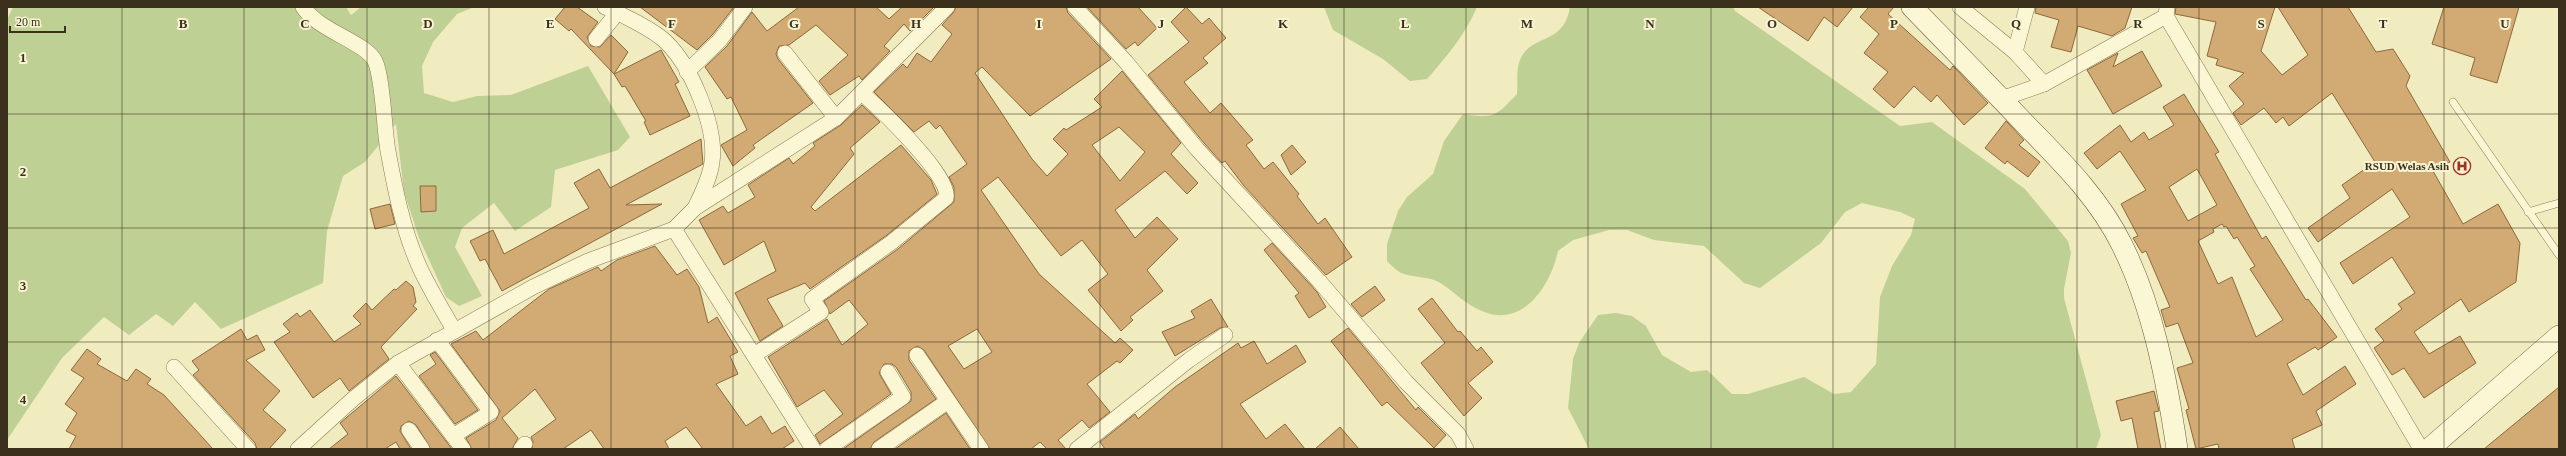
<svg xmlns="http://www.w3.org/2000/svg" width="2566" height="456" font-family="'Times New Roman',serif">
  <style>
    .green { fill: #bfd094 }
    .building { fill: #d2aa73; stroke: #8d693b; fill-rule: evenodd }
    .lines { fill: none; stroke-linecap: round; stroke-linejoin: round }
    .service-casing { stroke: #8c7c57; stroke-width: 8 }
    .minor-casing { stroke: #8c7c57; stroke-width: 16 }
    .secondary-casing { stroke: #6e5c3a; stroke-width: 22 }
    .service { stroke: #fbf6d4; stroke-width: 7 }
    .minor { stroke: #fbf6d4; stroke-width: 15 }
    .secondary { stroke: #fbf6d4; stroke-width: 21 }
    .grid { fill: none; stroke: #3a301c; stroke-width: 1; stroke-opacity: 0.55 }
    .labels { text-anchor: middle; stroke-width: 4; stroke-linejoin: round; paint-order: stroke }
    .poi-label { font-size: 11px; font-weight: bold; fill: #3a301c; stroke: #f8f3d1; text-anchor: end }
    .grid-label { font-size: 13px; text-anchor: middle; font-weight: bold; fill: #3a301c; stroke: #f8f3d1; stroke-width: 4; stroke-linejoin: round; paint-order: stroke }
  </style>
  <rect width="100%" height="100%" fill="#f1ebc0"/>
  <g class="green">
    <path d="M13,7H346L351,15L361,7H474L457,14L433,42L422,66L424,93L453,102L477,96L511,95L588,66L630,137L618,150L555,170L551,207L515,231L494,203L462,228L455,247L482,296L459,306L446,297L419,238L404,192L396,124L365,162L343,176L327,231L323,283L221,329L195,302L173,326L156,314L129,335L104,317L62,358L7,440V20Z"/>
    <path d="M1324,7H1477C1465,35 1447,56 1427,79L1410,81L1383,59L1333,30Z"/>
    <path d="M1570,7H1733L1735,11L1900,126L1932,122L2025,189L2068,241L2071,253L2064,289V298L2101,435L2096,449H1589L1568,408L1573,359L1579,343L1598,315L1616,313L1632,316L1646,326L1662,355L1691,372L1707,370L1732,394H1748L1804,377L1834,394L1851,392L1876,364L1880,297L1892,266L1911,235L1915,219L1900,212L1862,203L1845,212L1821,243L1760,288L1744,283L1704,246L1654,240L1627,230H1609L1573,240L1558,251C1551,285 1523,329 1482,311C1463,303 1457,294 1442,284C1431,276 1413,278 1401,273C1396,270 1391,265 1387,261V244L1398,211L1407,197L1433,174L1444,141L1463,114C1495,119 1496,116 1517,94C1518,84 1516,69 1520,60C1531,33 1564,46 1570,7Z"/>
  </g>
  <g class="building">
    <path d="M565,7H577L598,22L587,37L591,46L600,47L611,35L628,52L614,74L571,29L569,31L555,19Z"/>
    <path d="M640,7H734L713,34L697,50Z"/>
    <path d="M799,7H876L889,19L902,7H934L910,31L904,24L884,46L890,51L862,80L859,76L830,95L819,81L848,55L816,25L789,45L779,46L776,54L778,59L813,103L753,145L755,148L733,166L721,145L747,130L731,97L727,99L705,67L727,46L752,12L767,31Z"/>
    <path d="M956,7H1066L1068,13L1111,59L1030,116L982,67L975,73L1032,159L1047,176L1068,154L1053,139L1064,128L1066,130L1102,107L1094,99L1122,71L1181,143L1171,154L1198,183L1187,194L1165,171L1115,210L1135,238L1157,217L1178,239L1147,270L1163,291L1130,317L1133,320L1121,331L1088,290L1108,274L1082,240L1061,256L998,177L981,190L1039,274L1115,343L1120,338L1133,350L1120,363L1117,361L1087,384L1110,412L1089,428L1082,420L1058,440L1066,449H1047L1040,442L1031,449H990L924,350L917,346L909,351V360L936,399L874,442L870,449H843L911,401V392L896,367L892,364H884L879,373L891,394L820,444L815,435L843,414L824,390L797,407L768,357L827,319L842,345L868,324L849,300L830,314L824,301L898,249L954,202V187L949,177L967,164L940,125L936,129L929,121L914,132L874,92L903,64L907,68L917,53L931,62L952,34L942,25L953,13ZM1119,127L1145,152L1120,181L1092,145ZM977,329L992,352L964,369L948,346Z"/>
    <path d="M1087,7H1138L1157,28L1138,46L1135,42L1126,49Z"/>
    <path d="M1186,7L1202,24L1209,18L1226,38L1203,58L1208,63L1184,82L1210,113L1221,103L1253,140L1246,145L1264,169L1273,162L1299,194L1297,196L1318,224L1325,218L1352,257L1326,275L1244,186L1225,161L1222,163L1204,143L1148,75L1189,42L1171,22Z"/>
    <path d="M1758,7H1853L1837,27L1824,17L1808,41Z"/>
    <path d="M1869,7H1894L1888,14L1950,70L1953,66L1988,103L1964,125L1937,95L1931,102L1914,86L1894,108L1873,89L1888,72L1864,53L1879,34L1860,17Z"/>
    <path d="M2036,7H2132L2125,28L2112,36L2078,26L2071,52L2051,47L2059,20L2035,13Z"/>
    <path d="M2176,7H2275L2261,51L2282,75L2308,55L2278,7H2348L2376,52L2393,49L2410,76L2406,86L2450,162L2433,171L2463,224L2498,204L2520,243L2516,282L2469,312L2461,299L2414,332L2429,354L2460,336L2476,363L2424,398L2404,368L2392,375L2374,348L2384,341L2375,329L2402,309L2398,304L2415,293L2392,257L2353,284L2340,263L2410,217L2392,189L2318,242L2308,228L2350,198L2342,185L2375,162L2332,93L2289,126L2283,117L2276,123L2264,108L2241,125L2233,113L2244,104L2229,86L2244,73L2216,65L2218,59L2207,56L2216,22L2175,14Z"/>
    <path d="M2444,7H2519L2497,83L2470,75L2475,58L2432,44Z"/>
    <path d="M661,50L679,82L675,84L690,116L650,135L644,122L646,121L625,86L622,87L614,74Z"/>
    <path d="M2142,51L2162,86L2113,114L2087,70L2118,53L2113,67Z"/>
    <path d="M2184,94L2219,152L2215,154L2262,239L2266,236L2306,300L2308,299L2337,337L2318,350L2315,347L2287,364L2303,395L2345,366L2356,384L2316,411L2322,425L2292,439L2295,449H2219L2218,444L2196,449L2186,410L2189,409L2177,368L2193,363L2178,323L2166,327L2161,310L2170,307L2146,251L2142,253L2133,238L2138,236L2121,204L2146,190L2120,151L2097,169L2084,153L2120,125L2131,142L2144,132L2149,140L2174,125L2163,107ZM2197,169L2217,205L2188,221L2169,187ZM2222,224L2224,227L2226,226L2234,239L2237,237L2255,266L2250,269L2283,320L2256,337L2232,277L2218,284L2198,241L2214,232L2213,229Z"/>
    <path d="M862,105L880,122L850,148L854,154L811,207L815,211L901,145L931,180L937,194L887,235L810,289L805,283L767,299L783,326L760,341L735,293L776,271L764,241L724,265L699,220L723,206L728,213L755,197L748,185L789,158L793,164L815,146L813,143L841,125Z"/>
    <path d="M2006,121L2024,140L2019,145L2040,162L2028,177L2007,161L2005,164L1985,148Z"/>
    <path d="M701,139L703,164L626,205L662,204L502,291L485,259L480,261L470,241L493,230L504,254L589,208L574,183L599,169L610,188Z"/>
    <path d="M1292,145L1306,162L1291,175L1281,155Z"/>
    <path d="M420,186H436V211L421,212Z"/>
    <path d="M390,204L395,224L375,229L370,209Z"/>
    <path d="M1272,243L1317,292L1326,307L1309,318L1295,296L1299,293L1264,250Z"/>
    <path d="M655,246L677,275L687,269L699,287L708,323L717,317L738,352L730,356L738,374L716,384L746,426L761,416L772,434L785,426L794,441L782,449H703L686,427L665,441L669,449H604L591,430L563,449H532L533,441L531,437L556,419L535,389L502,418L518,438L512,449H472L466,438L496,420L500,411L451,344L476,331L483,340L549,289L598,267L601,271L617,260Z"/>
    <path d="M406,281L413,287L416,302L413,306L417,309L381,347L389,359L349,391L340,378L313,398L274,342L290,332L283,324L297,313L300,317L310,310L334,342L361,324L353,316L366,303L372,310L394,289L396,290Z"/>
    <path d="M1375,286L1385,300L1362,317L1351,304Z"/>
    <path d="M1432,298L1458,332L1460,331L1477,351L1481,347L1493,362L1468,383L1482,398L1464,416L1421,363L1445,343L1418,309Z"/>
    <path d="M1211,299L1228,327L1220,328L1175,356L1162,332L1195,318L1191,311Z"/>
    <path d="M1348,328L1416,410L1418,407L1446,435L1434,448L1387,402L1382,406L1331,341Z"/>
    <path d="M241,329L247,340L257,335L265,350L246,360L280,391L263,410L286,430L269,449H257L255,443L193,375L199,370L192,361Z"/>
    <path d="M1254,341L1267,364L1296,345L1306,362L1240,404L1266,439L1285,424L1305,449H1105L1100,442L1135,414L1138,419L1175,387L1238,343L1241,348Z"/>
    <path d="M87,349L101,359L97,364L127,381L136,369L151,379L147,384L164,395L213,449H69L76,436L66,431L77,413L65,404L84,378L71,370Z"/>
    <path d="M435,352L478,410L455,424L419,376L436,364L430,355Z"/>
    <path d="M396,376L452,449H431L416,425L409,421L401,426L400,431L411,449H400L396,442L385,449H329L348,434L340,423Z"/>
    <path d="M2559,387V449H2484Z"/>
    <path d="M2154,391L2159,411L2154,412L2161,449H2138L2132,418L2121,421L2116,401Z"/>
    <path d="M946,413L970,449H895Z"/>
    <path d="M1340,427L1359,449H1315Z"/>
  </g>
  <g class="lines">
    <defs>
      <g id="service">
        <path d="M2453,102L2559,255"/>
        <path d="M2528,212L2559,203"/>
      </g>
      <g id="minor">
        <path d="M303,7C319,31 365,42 375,61C383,78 384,129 388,151C395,189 403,230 419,266C429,288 442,309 454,330"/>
        <path d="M605,7C621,14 654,30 666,42C691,66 717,127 712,162C710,178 702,193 695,208"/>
        <path d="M1075,7L1126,62L1197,149L1319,281L1406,382L1458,434L1466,449"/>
        <path d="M1960,7L2015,52"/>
        <path d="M2027,7L2015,52L2044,84"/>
        <path d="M2167,7L2166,16L2421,449"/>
        <path d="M596,39L617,13"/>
        <path d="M785,53L836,118"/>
        <path d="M687,72L720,40L745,7"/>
        <path d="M2001,99L2044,84L2166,16"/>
        <path d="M674,229L813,449"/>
        <path d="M437,340L491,412L453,436"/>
        <path d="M754,355L821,312L812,299L892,242L946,198C953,178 879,108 863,94"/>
        <path d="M917,355L981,449"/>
        <path d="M398,363L463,449"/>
        <path d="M174,367L248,449"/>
        <path d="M409,430L422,449"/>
        <path d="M298,449L353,399L398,363L533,287L588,261L674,229L695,208L836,118L947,7"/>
        <path d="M521,449L525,444"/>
        <path d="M827,449L903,397L888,372"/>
        <path d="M879,449L948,401"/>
        <path d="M1077,449L1189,360L1225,335"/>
      </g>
      <g id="secondary">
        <path d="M1912,7C1950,46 1988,85 2026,125C2062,162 2099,198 2122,245C2153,307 2167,381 2177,449"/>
        <path d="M2429,449L2559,336"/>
      </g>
    </defs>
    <use href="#service" class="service-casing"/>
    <use href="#minor" class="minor-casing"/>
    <use href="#secondary" class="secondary-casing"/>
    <use href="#service" class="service"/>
    <use href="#minor" class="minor"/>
    <use href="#secondary" class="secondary"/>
  </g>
  <path class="grid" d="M122,7V449M244,7V449M367,7V449M489,7V449M611,7V449M733,7V449M855,7V449M978,7V449M1100,7V449M1222,7V449M1344,7V449M1466,7V449M1588,7V449M1711,7V449M1833,7V449M1955,7V449M2077,7V449M2199,7V449M2322,7V449M2444,7V449M7,114H2559M7,228H2559M7,342H2559"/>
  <defs>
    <symbol id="hospital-ring" viewBox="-11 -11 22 22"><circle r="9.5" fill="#f8f3d1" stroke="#9f3622" stroke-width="1.5"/><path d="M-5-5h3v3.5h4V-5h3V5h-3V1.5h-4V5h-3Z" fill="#9f3622"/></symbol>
  </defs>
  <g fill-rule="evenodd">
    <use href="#hospital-ring" x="2452" y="156" width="20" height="20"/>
  </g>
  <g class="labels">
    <g class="poi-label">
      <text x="2449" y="170">RSUD Welas Asih</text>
    </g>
  </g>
  <g class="grid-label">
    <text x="183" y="28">B</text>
    <text x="305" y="28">C</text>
    <text x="428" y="28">D</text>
    <text x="550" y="28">E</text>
    <text x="672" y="28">F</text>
    <text x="794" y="28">G</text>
    <text x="916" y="28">H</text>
    <text x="1039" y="28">I</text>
    <text x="1161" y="28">J</text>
    <text x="1283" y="28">K</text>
    <text x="1405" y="28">L</text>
    <text x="1527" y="28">M</text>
    <text x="1650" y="28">N</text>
    <text x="1772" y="28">O</text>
    <text x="1894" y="28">P</text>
    <text x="2016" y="28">Q</text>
    <text x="2138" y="28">R</text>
    <text x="2261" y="28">S</text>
    <text x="2383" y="28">T</text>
    <text x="2505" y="28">U</text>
    <text x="23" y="62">1</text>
    <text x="23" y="176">2</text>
    <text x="23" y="290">3</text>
    <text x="23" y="404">4</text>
  </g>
  <rect width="2566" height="456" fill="none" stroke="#3a301c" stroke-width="16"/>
  <path d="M10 26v6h55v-6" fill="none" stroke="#3a301c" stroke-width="2"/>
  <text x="16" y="26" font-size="12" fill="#3a301c" stroke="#f8f3d1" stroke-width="3" paint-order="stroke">20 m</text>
</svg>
